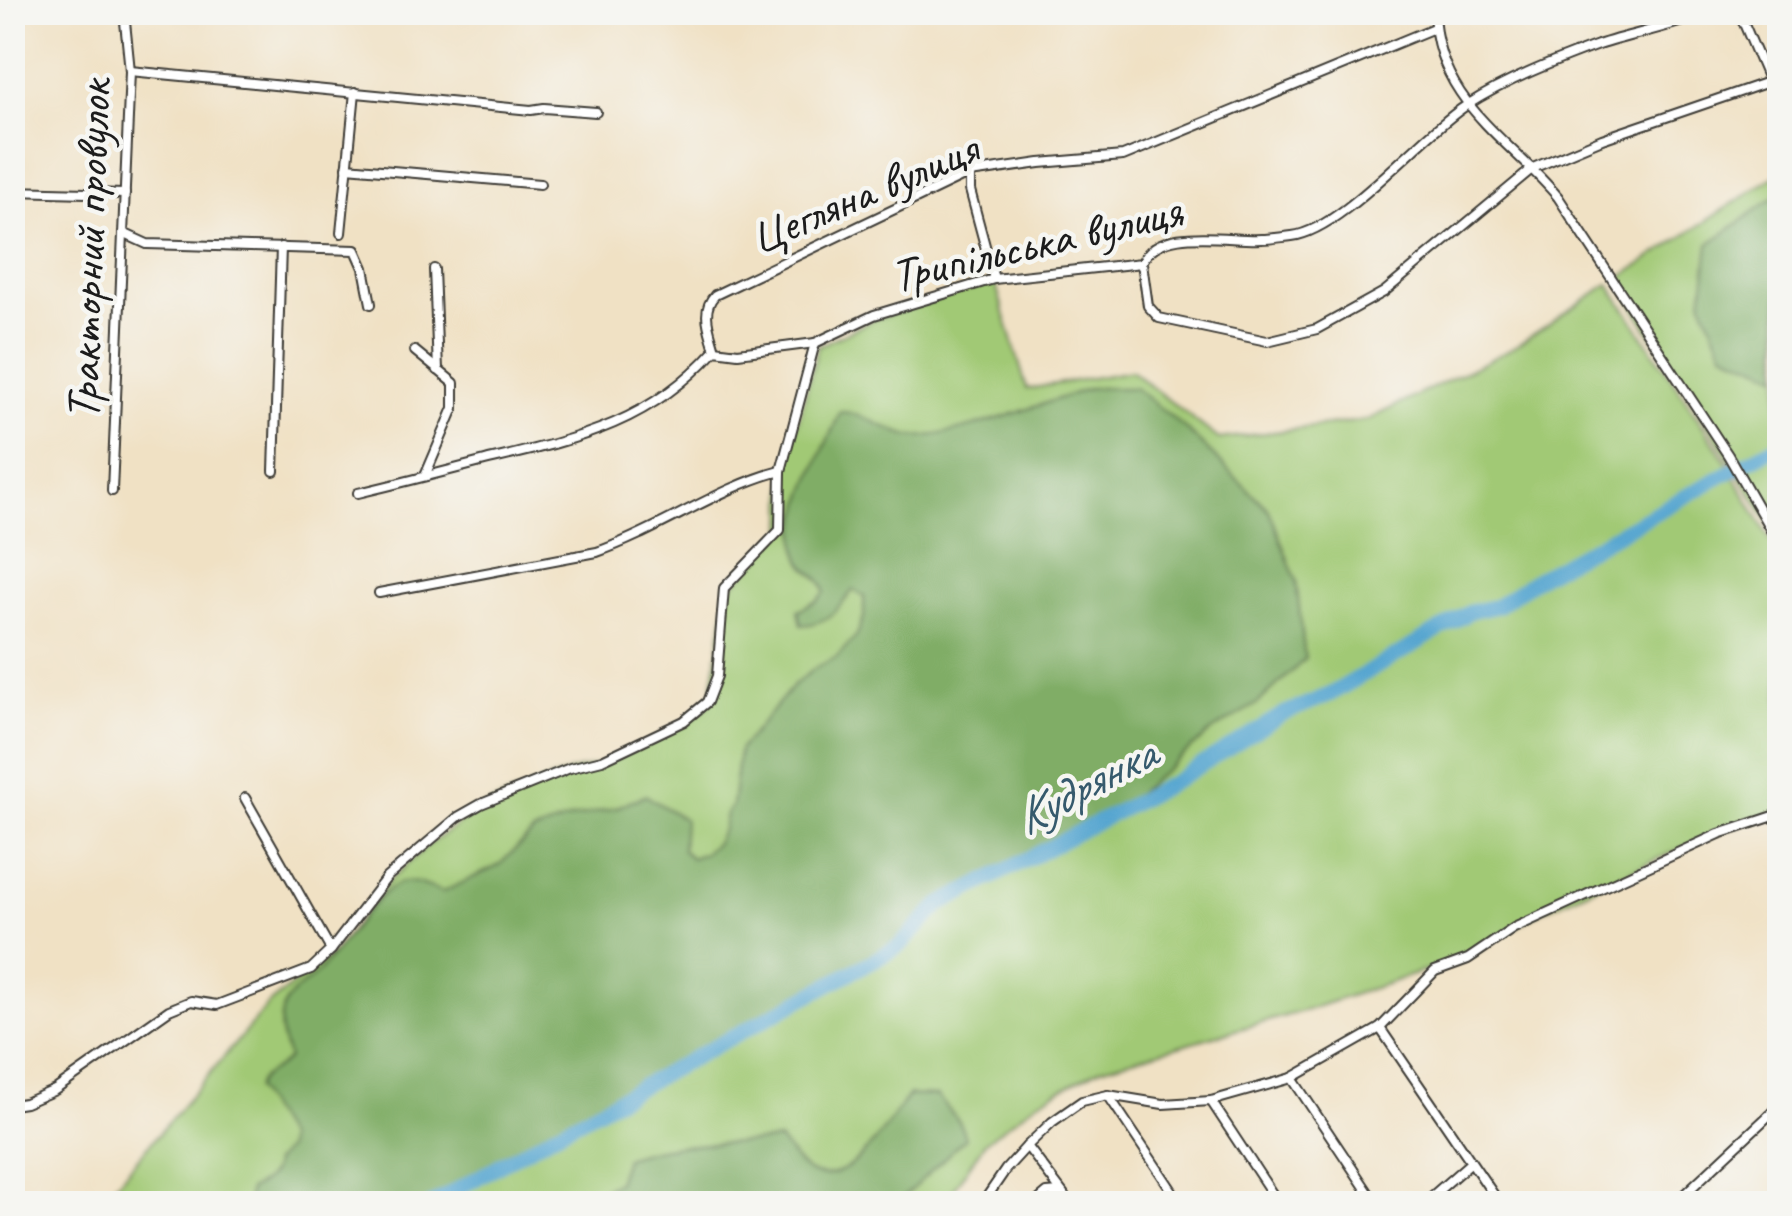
<svg xmlns="http://www.w3.org/2000/svg" width="1792" height="1216" font-family="Caveat,sans-serif">
  <style>
    .green { fill: #a1c974; stroke: #5e7248; stroke-width: 2.5 }
    .forest { fill: #80ad66; stroke: #4e6441; stroke-width: 2.5 }
    .lines { fill: none; stroke-linecap: round; stroke-linejoin: round }
    .river { stroke: #56a6d0; stroke-width: 15 }
    .street-casing { stroke: #3c3a35; stroke-width: 12 }
    .street { stroke: #fff; stroke-width: 8 }
    .labels { text-anchor: middle; stroke-width: 9; stroke-linejoin: round; paint-order: stroke }
    .street-label { font-size: 48px; fill: #1c1c1c; stroke: #f6f6f2 }
    .water-label { font-size: 50px; font-style: italic; fill: #365a6d; stroke: #f6f6f2 }
  </style>
  <rect width="100%" height="100%" fill="#f6f6f2"/>
  <filter id="ink" filterUnits="userSpaceOnUse"><feTurbulence type="fractalNoise" baseFrequency=".01" numOctaves="2"/><feDisplacementMap in="SourceGraphic" scale="20" xChannelSelector="R" yChannelSelector="G"/><feConvolveMatrix kernelMatrix="1 2 1 2 8 2 1 2 1" color-interpolation-filters="sRGB"/></filter>
  <filter id="wash" filterUnits="userSpaceOnUse"><feTurbulence type="fractalNoise" baseFrequency=".0048" numOctaves="4" result="noise"/><feDisplacementMap in="SourceGraphic" scale="40" xChannelSelector="R" yChannelSelector="G"/><feGaussianBlur stdDeviation="2.25" result="paint"/><feColorMatrix in="noise" values="0 0 0 0 0 0 0 0 0 0 0 0 0 0 0 0 0 1.4 0 .05"/><feComposite in="paint" operator="in"/></filter>
  <g filter="url(#wash)">
    <rect width="100%" height="100%" fill="#f0e1c4"/>
    <g class="green">
      <path d="M1779,173V538L1617,280Z"/>
      <path d="M995,282L1027,389L1131,371L1219,439L1367,420L1511,349L1609,284L1724,458L1779,554V812L1718,832L1544,910L1467,957L1310,1009L1101,1068L1037,1102L985,1142L944,1203L99,1204L269,1004L334,952L390,880L427,846L482,807L571,771L604,764L686,724L710,704L728,590L784,532L785,472L818,346L875,319Z"/>
    </g>
    <g class="forest">
      <path d="M1779,194V375L1723,352L1702,301L1709,244Z"/>
      <path d="M1090,388H1135L1187,430L1269,510L1296,580L1305,659L1258,703L1212,731L1115,812L964,887L942,901L896,944L425,1203H248L249,1190C262,1183 273,1178 274,1162L286,1149V1138L256,1089C259,1072 280,1071 288,1058C284,1043 277,1029 282,1012C287,992 304,986 318,972C341,948 370,899 397,884C410,877 430,888 443,892L498,866L534,832L572,818L615,808L645,795L684,819L682,850L691,858L704,853L716,843L723,829L726,813L732,806L739,750L793,686L815,668L837,657L857,635L864,617V596L853,590C839,609 826,625 801,625L798,610L817,601L825,592C822,576 810,575 802,562C781,522 825,451 840,412C858,410 888,432 911,436C945,441 1053,400 1090,388Z"/>
      <path d="M909,1095L937,1096L960,1123L965,1138L898,1203H579L617,1182L625,1158C674,1139 728,1147 779,1140C786,1147 792,1157 799,1164C842,1206 887,1122 909,1095Z"/>
    </g>
    <g class="lines">
      <path class="river" d="M432,1204L557,1132L900,946L940,905L1172,783L1283,714L1329,695L1470,612L1497,606L1539,577L1780,444"/>
    </g>
  </g>
  <g filter="url(#ink)">
    <g class="lines">
      <defs>
        <g id="street">
          <path d="M1434,12C1437,101 1507,137 1558,197L1728,455L1780,546"/>
          <path d="M1739,12L1769,82"/>
          <path d="M130,71L531,110L544,108L596,112"/>
          <path d="M12,125L19,12"/>
          <path d="M347,167L540,184"/>
          <path d="M970,173V190L994,279"/>
          <path d="M12,191L125,194"/>
          <path d="M123,233L147,244L356,250L364,268L371,304"/>
          <path d="M341,233L355,92"/>
          <path d="M1142,263L1148,306L1159,318L1267,341L1317,329L1384,292L1533,168L1602,139L1780,78"/>
          <path d="M434,269L438,370"/>
          <path d="M715,350C710,330 700,311 715,295L970,173L1040,163L1123,156L1434,28"/>
          <path d="M415,351L454,383V408L425,476"/>
          <path d="M274,471L281,247"/>
          <path d="M112,491L130,71L124,12"/>
          <path d="M358,493C401,483 443,472 485,461C577,439 649,424 715,350L738,353L815,343"/>
          <path d="M379,593L597,552C658,531 721,486 781,471"/>
          <path d="M245,798L331,950"/>
          <path d="M1380,1028L1500,1204"/>
          <path d="M1292,1078L1376,1204"/>
          <path d="M1108,1095L1181,1204"/>
          <path d="M1211,1101L1279,1204"/>
          <path d="M12,1105L25,1103L55,1090L169,1010L191,1001L217,1005L311,969L331,950L387,877L458,817L481,804L570,768L602,760L684,721L707,702L717,676L724,588L780,530L781,471L815,343L874,315L994,279L1142,263C1158,224 1228,241 1261,239C1271,239 1282,237 1292,236C1343,230 1420,135 1467,105C1506,80 1555,61 1598,45C1634,33 1672,27 1708,12"/>
          <path d="M1027,1146L1071,1204"/>
          <path d="M12,1203L13,1204"/>
          <path d="M982,1204L1006,1169L1027,1146L1052,1122L1082,1101L1108,1095L1163,1104L1211,1101L1292,1078L1380,1028L1435,971L1468,959L1514,928L1719,834L1780,814"/>
          <path d="M1034,1204L1047,1193L1060,1192"/>
          <path d="M1423,1204L1470,1163"/>
          <path d="M1674,1204L1780,1105"/>
        </g>
      </defs>
      <use href="#street" class="street-casing"/>
      <use href="#street" class="street"/>
    </g>
  </g>
  <g class="labels">
    <g class="street-label">
      <text transform="translate(863 192) rotate(-23)" y="17">Цегляна вулиця</text>
      <text transform="translate(1036 242) rotate(-13)" y="17">Трипільська вулиця</text>
      <text transform="translate(87 250) rotate(-88)" y="17">Тракторний провулок</text>
    </g>
    <g class="water-label">
      <text transform="translate(1084 784) rotate(-28)" y="18">Кудрянка</text>
    </g>
  </g>
  <rect width="1792" height="1216" fill="none" stroke="#f6f6f2" stroke-width="50"/>
</svg>
